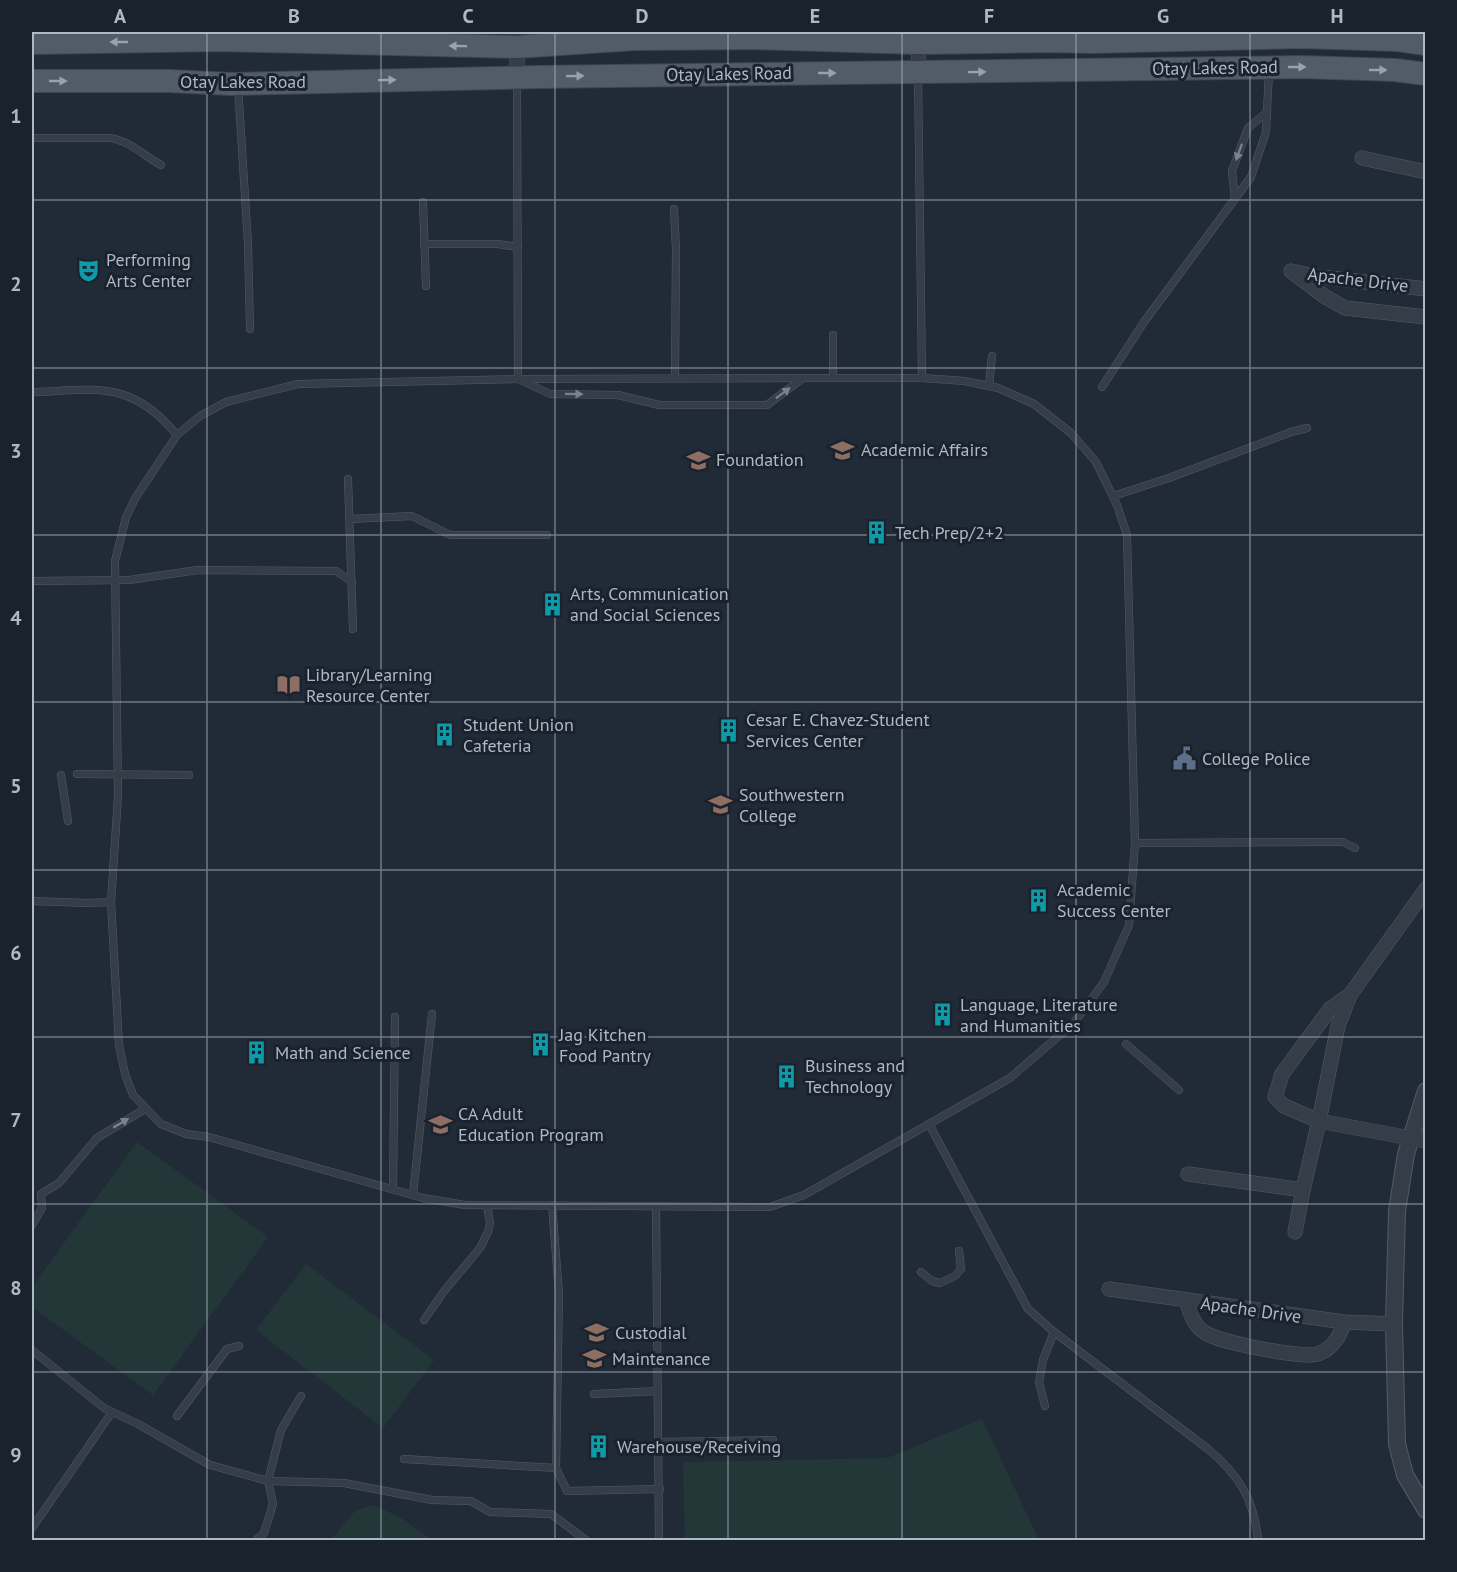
<svg xmlns="http://www.w3.org/2000/svg" width="1457" height="1572" font-family="'PT Sans',sans-serif">
  <style>
    .green { fill: #233739 }
    .lines { fill: none; stroke-linecap: round; stroke-linejoin: round }
    .service-casing { stroke: #525b66; stroke-width: 8 }
    .minor-casing { stroke: #525b66; stroke-width: 15 }
    .tertiary-casing { stroke: #525b66; stroke-width: 18 }
    .primary-casing { stroke: #3e4652; stroke-width: 24 }
    .service { stroke: #353d48; stroke-width: 7 }
    .minor { stroke: #353d48; stroke-width: 14 }
    .tertiary { stroke: #353d48; stroke-width: 16 }
    .primary { stroke: #525c68; stroke-width: 22 }
    .oneway { fill: #98a1ae }
    .oneway2 { fill: #78818d }
    .grid { fill: none; stroke: #afb8c5; stroke-width: 1.5; stroke-opacity: 0.55 }
    .labels { text-anchor: middle; stroke-width: 6; stroke-linejoin: round; paint-order: stroke }
    .street-label { font-size: 18px; fill: #afb8c5; stroke: #1a222d }
    .poi-label { font-size: 18px; fill: #afb8c5; stroke: #1a222d; text-anchor: start }
    .neatline { fill: none; stroke: #afb8c5; stroke-width: 2 }
    .grid-label { font-size: 20px; text-anchor: middle; font-weight: bold; fill: #afb8c5 }
  </style>
  <rect width="100%" height="100%" fill="#212b38"/>
  <g class="green">
    <path d="M137,1142L268,1237L153,1395L32,1307V1287Z"/>
    <path d="M306,1264L434,1360L383,1428L256,1330Z"/>
    <path d="M982,1419L1039,1540H685L683,1462L887,1458Z"/>
    <path d="M374,1505L401,1518L432,1540H331L355,1511Z"/>
  </g>
  <g class="lines">
    <defs>
      <g id="service">
        <path d="M918,75L922,378"/>
        <path d="M517,80L518,379L550,394L618,395L659,405H767L803,378"/>
        <path d="M238,86L248,244L250,329"/>
        <path d="M32,138H110C130,141 144,156 161,165"/>
        <path d="M1235,199L1232,171L1248,128L1266,113"/>
        <path d="M423,202L426,286"/>
        <path d="M674,209L676,250L675,378"/>
        <path d="M424,244H497L518,247"/>
        <path d="M833,335V378"/>
        <path d="M803,378H922L965,381L998,388L1034,404L1071,433L1096,462L1117,505L1127,535L1135,843L1129,925L1104,982L1074,1023L1010,1078L804,1195L770,1207L465,1205L423,1198L209,1137L186,1134L161,1124L133,1095L125,1074L119,1045L111,902L118,796L115,561L126,517L136,497L177,435L200,416L226,402L298,384L518,379Z"/>
        <path d="M989,386L992,356"/>
        <path d="M1102,387L1144,322L1251,177L1266,132L1269,71"/>
        <path d="M32,392C96,390 131,379 177,435"/>
        <path d="M348,479L353,629"/>
        <path d="M1113,496L1169,478L1291,432L1307,428"/>
        <path d="M350,519L412,516L450,535H547"/>
        <path d="M32,581L129,580L198,570L336,571L352,582"/>
        <path d="M77,774L189,775"/>
        <path d="M61,775L68,821"/>
        <path d="M1135,843L1333,842H1343L1355,848"/>
        <path d="M32,901L87,903L111,902"/>
        <path d="M1126,1044L1179,1090"/>
        <path d="M929,1124L1028,1309L1054,1332L1208,1449C1239,1475 1254,1499 1258,1540"/>
        <path d="M393,1189L395,1017"/>
        <path d="M413,1195L432,1014"/>
        <path d="M552,1205L559,1294L556,1468"/>
        <path d="M656,1206L659,1540"/>
        <path d="M32,1225L42,1208L41,1194L59,1183L97,1138L145,1109"/>
        <path d="M921,1272L932,1281L940,1283L955,1276L961,1269L959,1251"/>
        <path d="M424,1320L445,1290L480,1248L488,1232L490,1223L487,1205"/>
        <path d="M32,1350L104,1408L138,1424L210,1465L268,1481L344,1483L432,1500L471,1501L490,1512L551,1514L586,1540"/>
        <path d="M594,1394L658,1391"/>
        <path d="M1045,1406L1039,1382L1043,1360L1054,1332"/>
        <path d="M177,1416L227,1349L239,1346"/>
        <path d="M658,1442L773,1440"/>
        <path d="M404,1459L556,1468L567,1491L660,1489"/>
        <path d="M32,1528L112,1412"/>
        <path d="M256,1540L264,1533L273,1504L268,1481L281,1430L301,1396"/>
      </g>
      <g id="minor">
        <path d="M517,32V77"/>
        <path d="M918,73L919,32"/>
        <path d="M1362,158L1426,172"/>
        <path d="M1291,271L1324,296L1345,308L1426,317"/>
        <path d="M1296,272L1313,276L1426,289"/>
        <path d="M1426,889L1350,995L1338,1026L1319,1121L1426,1141"/>
        <path d="M1188,1174L1303,1190L1319,1121L1284,1106L1275,1097L1282,1074L1330,1009L1350,995"/>
        <path d="M1295,1232L1303,1190"/>
        <path d="M1109,1289L1344,1322L1394,1324"/>
        <path d="M1186,1300C1190,1312 1193,1325 1204,1332C1217,1342 1304,1359 1318,1354C1333,1348 1340,1337 1344,1322"/>
      </g>
      <path id="tertiary" d="M1426,1091L1406,1154L1397,1211L1394,1324L1397,1444L1405,1475L1426,1510"/>
      <g id="primary">
        <path d="M32,43L219,40L516,47L634,39L757,38L919,43L1051,41L1092,42L1302,37L1398,40L1426,44"/>
        <path d="M32,81H169L231,84L538,77L1301,67L1395,70L1426,74"/>
      </g>
    </defs>
    <use href="#service" class="service-casing"/>
    <use href="#minor" class="minor-casing"/>
    <use href="#tertiary" class="tertiary-casing"/>
    <use href="#primary" class="primary-casing"/>
    <use href="#service" class="service"/>
    <use href="#minor" class="minor"/>
    <use href="#tertiary" class="tertiary"/>
    <use href="#primary" class="primary"/>
  </g>
  <defs><path id="oneway-solid" d="M-6-.8H1V-3.2L6.5 0L1 3.2V.8H-6Z" transform="scale(1.5)"/></defs>
  <g class="oneway">
    <use href="#oneway-solid" transform="translate(119 42) rotate(-180)"/>
    <use href="#oneway-solid" transform="translate(458 46) rotate(-179)"/>
    <use href="#oneway-solid" transform="translate(1297 67)"/>
    <use href="#oneway-solid" transform="translate(1378 70)"/>
    <use href="#oneway-solid" transform="translate(977 72) rotate(-1)"/>
    <use href="#oneway-solid" transform="translate(827 73)"/>
    <use href="#oneway-solid" transform="translate(575 76) rotate(-1)"/>
    <use href="#oneway-solid" transform="translate(387 80) rotate(-1)"/>
    <use href="#oneway-solid" transform="translate(58 81)"/>
  </g>
  <g class="oneway2">
    <use href="#oneway-solid" transform="translate(1239 152) rotate(110)"/>
    <use href="#oneway-solid" transform="translate(783 393) rotate(-37)"/>
    <use href="#oneway-solid" transform="translate(574 394) rotate(1)"/>
    <use href="#oneway-solid" transform="translate(121 1123) rotate(-31)"/>
  </g>
  <path class="grid" d="M207,32V1540M381,32V1540M555,32V1540M728,32V1540M902,32V1540M1076,32V1540M1250,32V1540M32,200H1426M32,368H1426M32,535H1426M32,702H1426M32,870H1426M32,1037H1426M32,1204H1426M32,1372H1426"/>
  <defs>
    <symbol id="theatre-bare" viewBox="-9 -9 18 18"><path d="M-5-5.5Q0-4 5-5.5V0Q5 5 0 6Q-5 5-5 0ZM-3.3-2.5H-1v1.5H-3.3ZM1-2.5H3.3v1.5H1ZM-2.8 1Q0 5.5 2.8 1Z" fill="#0f9aa8" stroke="#1a222d" stroke-width="2.5" paint-order="stroke"/></symbol>
    <symbol id="university-bare" viewBox="-9 -9 18 18"><path d="M0-5L7-2L0 1L-7-2ZM-4 1L0 2.5L4 1V4Q0 6-4 4Z" fill="#8d6e63" stroke="#1a222d" stroke-width="2.5" paint-order="stroke"/></symbol>
    <symbol id="building-bare" viewBox="-9 -9 18 18"><path d="M-4-6H4V6H1V3H-1V6H-4ZM-2.5-4.3h1.7v1.8h-1.7ZM.8-4.3h1.7v1.8H.8ZM-2.5-1h1.7V.8h-1.7ZM.8-1h1.7V.8H.8Z" fill="#0f9aa8" stroke="#1a222d" stroke-width="2.5" paint-order="stroke"/></symbol>
    <symbol id="library-bare" viewBox="-9 -9 18 18"><path d="M-6-4Q-3-5.5-.7-3.5V5Q-3 3-6 4ZM6-4Q3-5.5 .7-3.5V5Q3 3 6 4Z" fill="#8d6e63" stroke="#1a222d" stroke-width="2.5" paint-order="stroke"/></symbol>
    <symbol id="civic-bare" viewBox="-9 -9 18 18"><path d="M-.6-6.5H3V-4.5H.6V-3L4-1V1h2V6H-6V1h2V-1L-.6-3ZM-1.2 2.5V6h2.4V2.5Z" fill="#5c6f8a" stroke="#1a222d" stroke-width="2.5" paint-order="stroke"/></symbol>
  </defs>
  <g fill-rule="evenodd">
    <use href="#theatre-bare" x="72" y="254" width="33" height="33"/>
    <use href="#university-bare" x="826" y="434" width="33" height="33"/>
    <use href="#university-bare" x="682" y="444" width="33" height="33"/>
    <use href="#building-bare" x="860" y="516" width="33" height="33"/>
    <use href="#building-bare" x="536" y="588" width="33" height="33"/>
    <use href="#library-bare" x="272" y="668" width="33" height="33"/>
    <use href="#building-bare" x="712" y="714" width="33" height="33"/>
    <use href="#building-bare" x="428" y="718" width="33" height="33"/>
    <use href="#civic-bare" x="1168" y="742" width="33" height="33"/>
    <use href="#university-bare" x="704" y="788" width="33" height="33"/>
    <use href="#building-bare" x="1022" y="884" width="33" height="33"/>
    <use href="#building-bare" x="926" y="998" width="33" height="33"/>
    <use href="#building-bare" x="524" y="1028" width="33" height="33"/>
    <use href="#building-bare" x="240" y="1036" width="33" height="33"/>
    <use href="#building-bare" x="770" y="1060" width="33" height="33"/>
    <use href="#university-bare" x="424" y="1108" width="33" height="33"/>
    <use href="#university-bare" x="580" y="1316" width="33" height="33"/>
    <use href="#university-bare" x="578" y="1342" width="33" height="33"/>
    <use href="#building-bare" x="582" y="1430" width="33" height="33"/>
  </g>
  <g class="labels">
    <g class="street-label">
      <text transform="translate(1215 68) rotate(-1)" y="6">Otay Lakes Road</text>
      <text transform="translate(729 74) rotate(-1)" y="6">Otay Lakes Road</text>
      <text x="243" y="88">Otay Lakes Road</text>
      <text transform="translate(1358 280) rotate(7)" y="6">Apache Drive</text>
      <text transform="translate(1251 1310) rotate(8)" y="6">Apache Drive</text>
    </g>
    <g class="poi-label">
      <text x="106" y="266">Performing<tspan x="106" dy="21">Arts Center</tspan></text>
      <text x="861" y="456">Academic Affairs</text>
      <text x="716" y="466">Foundation</text>
      <text x="895" y="539">Tech Prep/2+2</text>
      <text x="570" y="600">Arts, Communication<tspan x="570" dy="21">and Social Sciences</tspan></text>
      <text x="306" y="681">Library/Learning<tspan x="306" dy="21">Resource Center</tspan></text>
      <text x="746" y="726">Cesar E. Chavez-Student<tspan x="746" dy="21">Services Center</tspan></text>
      <text x="463" y="731">Student Union<tspan x="463" dy="21">Cafeteria</tspan></text>
      <text x="1202" y="765">College Police</text>
      <text x="739" y="801">Southwestern<tspan x="739" dy="21">College</tspan></text>
      <text x="1057" y="896">Academic<tspan x="1057" dy="21">Success Center</tspan></text>
      <text x="960" y="1011">Language, Literature<tspan x="960" dy="21">and Humanities</tspan></text>
      <text x="559" y="1041">Jag Kitchen<tspan x="559" dy="21">Food Pantry</tspan></text>
      <text x="275" y="1059">Math and Science</text>
      <text x="805" y="1072">Business and<tspan x="805" dy="21">Technology</tspan></text>
      <text x="458" y="1120">CA Adult<tspan x="458" dy="21">Education Program</tspan></text>
      <text x="615" y="1339">Custodial</text>
      <text x="612" y="1365">Maintenance</text>
      <text x="617" y="1453">Warehouse/Receiving</text>
    </g>
  </g>
  <rect width="1457" height="1572" fill="none" stroke="#1a222d" stroke-width="66"/>
  <rect x="33" y="33" width="1391" height="1506" class="neatline"/>
  <g class="grid-label">
    <text x="120" y="23">A</text>
    <text x="294" y="23">B</text>
    <text x="468" y="23">C</text>
    <text x="642" y="23">D</text>
    <text x="815" y="23">E</text>
    <text x="989" y="23">F</text>
    <text x="1163" y="23">G</text>
    <text x="1337" y="23">H</text>
    <text x="16" y="123">1</text>
    <text x="16" y="291">2</text>
    <text x="16" y="458">3</text>
    <text x="16" y="625">4</text>
    <text x="16" y="793">5</text>
    <text x="16" y="960">6</text>
    <text x="16" y="1127">7</text>
    <text x="16" y="1295">8</text>
    <text x="16" y="1462">9</text>
  </g>
</svg>
